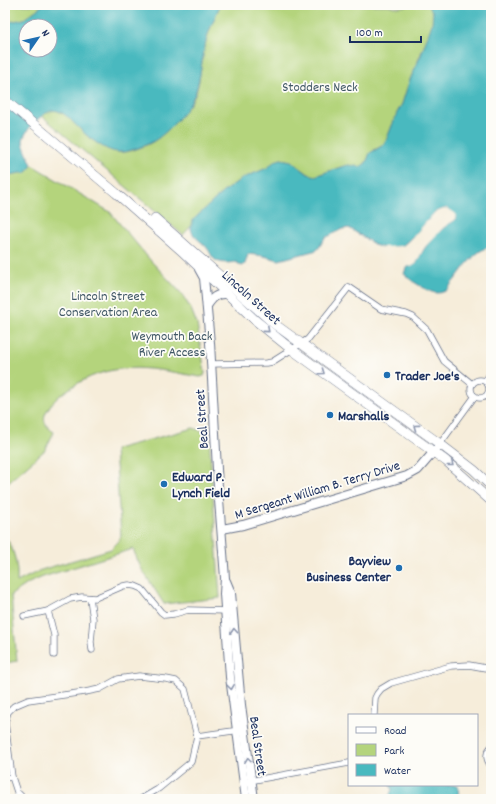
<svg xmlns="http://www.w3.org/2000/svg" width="496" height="804" font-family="Dekko,sans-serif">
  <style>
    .green { fill: #b4d47c; stroke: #68826d }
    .water { fill: #49b9bf; stroke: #32748e; fill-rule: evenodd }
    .pier { fill: #f6edda }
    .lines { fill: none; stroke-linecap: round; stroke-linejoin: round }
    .street-casing { stroke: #687289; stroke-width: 7 }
    .secondary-casing { stroke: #687289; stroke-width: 10 }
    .primary-casing { stroke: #687289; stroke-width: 10 }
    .street { stroke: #fff; stroke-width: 5.5 }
    .secondary { stroke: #fff; stroke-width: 8 }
    .primary { stroke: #fff; stroke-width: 9 }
    .oneway { stroke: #8d97ae }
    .poi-dot { fill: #1f6fb2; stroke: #fdfcf7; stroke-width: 1.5 }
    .labels { text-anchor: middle; stroke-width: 3.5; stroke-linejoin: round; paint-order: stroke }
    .park-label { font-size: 14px; fill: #415866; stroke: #fdfcf7 }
    .street-label { font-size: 14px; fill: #1b2f5e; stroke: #fdfcf7 }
    .poi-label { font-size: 14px; font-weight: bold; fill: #1b2f5e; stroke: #fdfcf7; text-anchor: start }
  </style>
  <rect width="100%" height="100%" fill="#fdfcf7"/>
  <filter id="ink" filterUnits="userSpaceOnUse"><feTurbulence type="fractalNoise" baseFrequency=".025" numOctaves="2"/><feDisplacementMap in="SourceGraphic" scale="8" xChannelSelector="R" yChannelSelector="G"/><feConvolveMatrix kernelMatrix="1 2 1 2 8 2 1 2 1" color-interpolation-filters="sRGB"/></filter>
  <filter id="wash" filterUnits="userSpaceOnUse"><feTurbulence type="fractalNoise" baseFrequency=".012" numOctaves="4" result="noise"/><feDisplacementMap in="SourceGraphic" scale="16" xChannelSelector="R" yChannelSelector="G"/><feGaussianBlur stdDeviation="0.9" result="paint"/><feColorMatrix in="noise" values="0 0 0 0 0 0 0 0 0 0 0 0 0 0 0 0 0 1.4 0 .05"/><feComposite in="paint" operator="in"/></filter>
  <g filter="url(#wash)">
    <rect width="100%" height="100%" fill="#f6edda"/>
    <g class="green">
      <path d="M8,5H43L24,19L5,23V6Z"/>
      <path d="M220,5H389C396,9 404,6 411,5C417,4 423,5 428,5L431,8L434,15L430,32L409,82L402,104L397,113L386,141L382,146L374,150L364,165L360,167L344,166L315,176L310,175L291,161L281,159L275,161L267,168L241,179L223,192L194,219L191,226L183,235L42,116C45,112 50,109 55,110C65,111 72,122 79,128C89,139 111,155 126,152C135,150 146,146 154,141C168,132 190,108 196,93C201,77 201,61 205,45C208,31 215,18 220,5Z"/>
      <path d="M32,165L110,212L151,261L181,293L191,309L197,324L205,373L204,376L200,377C155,369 117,359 75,385C65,391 54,399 48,409C41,418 45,427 54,432L45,450L5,485V176C13,175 19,172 26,173Z"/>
      <path d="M193,428L208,433L209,435L220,598L164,604L141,568L133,549L43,577L29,583L11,595L17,661L5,663V537C15,549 18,568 17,582L41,570L111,549L118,542L121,536L115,450L116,449Z"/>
    </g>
    <g class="water">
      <path d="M43,5H220C215,18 208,31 205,45C202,59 201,73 197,87C193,105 170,131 154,141C149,144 143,146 138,148C132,150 126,152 120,152C107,153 88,137 79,128C72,122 67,114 58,111C47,106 22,132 23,142C24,149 29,157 32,165L26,173C19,172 13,175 5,176V23L24,19ZM26,26H50V50H26Z"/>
      <path d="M428,5H491V247C476,248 462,271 453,282C450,285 448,290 445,291C438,295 430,292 424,288C417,284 410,280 404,274L406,268L416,264C424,245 438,230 455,220V214L447,208L435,212L416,234L402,246L385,248L377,246L349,228L342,229L325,238C321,242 321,246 317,250L279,260L264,256L248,254L245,264L242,266L236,262C229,263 220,264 214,259C211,256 210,251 207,248C199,238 185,234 194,219L223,192L241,179L267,168L275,161L281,159L291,161L308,174L315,176L344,166L349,165L360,167L366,163L370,153L382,146L386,141L397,113L402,104L409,82L421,55L432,24L433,12Z"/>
      <path d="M390,785H458L459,799H390V795L392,789Z"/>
    </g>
    <path class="pier" d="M447,208L452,211L456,214L455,220L444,227L424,248L416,264L411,267L408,265L415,263L422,247L442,225L454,219V215L451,212L447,211L436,214L417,236L403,248L386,250L382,247L402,246L406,245L435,212Z"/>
  </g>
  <g filter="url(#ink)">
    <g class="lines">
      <defs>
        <g id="street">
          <path d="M211,364L267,363L272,362L308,339L349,287L381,309L406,314L413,317L427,330L444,361L472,384"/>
          <circle cx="480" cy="389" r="9"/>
          <path d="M485,381L491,373"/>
          <path d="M440,444L475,396"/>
          <path d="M90,598L93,619L91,642L92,650"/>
          <path d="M48,611L54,635V655"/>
          <path d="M24,616L48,611L70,599L82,597L95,598L123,586L129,585L135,586L142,589L161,612L165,615L174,614L188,610L228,611"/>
          <path d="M374,715L375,698L377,694L381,689L391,683L451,666L469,665L491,669"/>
          <path d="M197,736L240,730"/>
          <path d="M491,747C485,754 486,759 491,766"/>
          <path d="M5,778L12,777"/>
          <path d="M249,781L349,763"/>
          <path d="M24,799L17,792L12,777L5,722L8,712L14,706L28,700L85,692L100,689L118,679L139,676L166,679L176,681L185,689L197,736L191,762L158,789L141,799"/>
        </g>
        <g id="secondary">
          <path d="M199,269L204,278L205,288L210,343L218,487L225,578L224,594L230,677L246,799"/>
          <path d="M207,306C212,298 217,293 227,294"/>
          <path d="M222,529L243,525L407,476L418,470L437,448"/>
          <path d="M226,581L231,593L241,705L254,799"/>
        </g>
        <g id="primary">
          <path d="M5,100L116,193L184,253L255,320L291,349L446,461L491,501"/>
          <path d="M155,218L273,323L440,444L474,470L491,486"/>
        </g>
      </defs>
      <use href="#street" class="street-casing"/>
      <use href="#secondary" class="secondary-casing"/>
      <use href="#primary" class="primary-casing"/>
      <use href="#street" class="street"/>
      <use href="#secondary" class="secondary"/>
      <use href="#primary" class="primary"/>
    </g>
    <defs><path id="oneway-chevron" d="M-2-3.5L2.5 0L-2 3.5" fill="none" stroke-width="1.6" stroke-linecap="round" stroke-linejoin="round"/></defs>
    <g class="oneway">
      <use href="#oneway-chevron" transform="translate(267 330) rotate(41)"/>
      <use href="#oneway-chevron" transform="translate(322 372) rotate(35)"/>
      <use href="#oneway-chevron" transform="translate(416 427) rotate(-144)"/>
      <use href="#oneway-chevron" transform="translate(451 464) rotate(39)"/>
      <use href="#oneway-chevron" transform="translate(234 631) rotate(-94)"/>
      <use href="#oneway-chevron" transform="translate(231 687) rotate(83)"/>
      <use href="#oneway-chevron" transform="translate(248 760) rotate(-98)"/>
    </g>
  </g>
  <g class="poi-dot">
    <circle cx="387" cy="375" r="4"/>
    <circle cx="330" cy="415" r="4"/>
    <circle cx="164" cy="484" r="4"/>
    <circle cx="399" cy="568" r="4"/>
  </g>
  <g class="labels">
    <g class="park-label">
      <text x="320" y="91">Stodders Neck</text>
      <text x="108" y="300">Lincoln Street<tspan x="108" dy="16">Conservation Area</tspan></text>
      <text x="172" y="340">Weymouth Back<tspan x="172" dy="16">River Access</tspan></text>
    </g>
    <g class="street-label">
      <text transform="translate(252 297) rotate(42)" y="5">Lincoln Street</text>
      <text transform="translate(201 419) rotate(-94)" y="5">Beal Street</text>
      <text transform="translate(317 489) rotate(-17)" y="5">M Sergeant William B. Terry Drive</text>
      <text transform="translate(259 746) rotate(82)" y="5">Beal Street</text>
    </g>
    <g class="poi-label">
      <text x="395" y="380">Trader Joe's</text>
      <text x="338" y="420">Marshalls</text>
      <text x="172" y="481">Edward P.<tspan x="172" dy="16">Lynch Field</tspan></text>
      <text x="391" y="565" text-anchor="end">Bayview<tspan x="391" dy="16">Business Center</tspan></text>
    </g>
  </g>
  <rect width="496" height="804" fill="none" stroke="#fdfcf7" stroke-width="20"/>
  <rect x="348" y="714" width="130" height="72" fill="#fdfcf7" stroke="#a3aaba"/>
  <rect x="356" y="727" width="20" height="6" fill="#ffffff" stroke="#a3aaba"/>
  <text x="384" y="734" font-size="12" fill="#1b2f5e">Road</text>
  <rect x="356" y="744" width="20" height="12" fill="#b4d47c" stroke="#a3aaba"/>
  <text x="384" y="754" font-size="12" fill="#1b2f5e">Park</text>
  <rect x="356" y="764" width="20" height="12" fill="#49b9bf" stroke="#a3aaba"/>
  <text x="384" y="774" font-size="12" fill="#1b2f5e">Water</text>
  <g transform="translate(38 38) rotate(56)"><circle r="19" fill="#fdfcf7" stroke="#a3aaba"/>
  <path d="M0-3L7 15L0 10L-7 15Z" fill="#1f6fb2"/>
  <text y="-6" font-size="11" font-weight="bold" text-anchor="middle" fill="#1b2f5e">N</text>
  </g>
  <path d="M350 36v6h71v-6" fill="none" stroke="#1b2f5e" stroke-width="2"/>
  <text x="356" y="36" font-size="12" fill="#1b2f5e" stroke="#fdfcf7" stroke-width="3" paint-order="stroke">100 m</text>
</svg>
